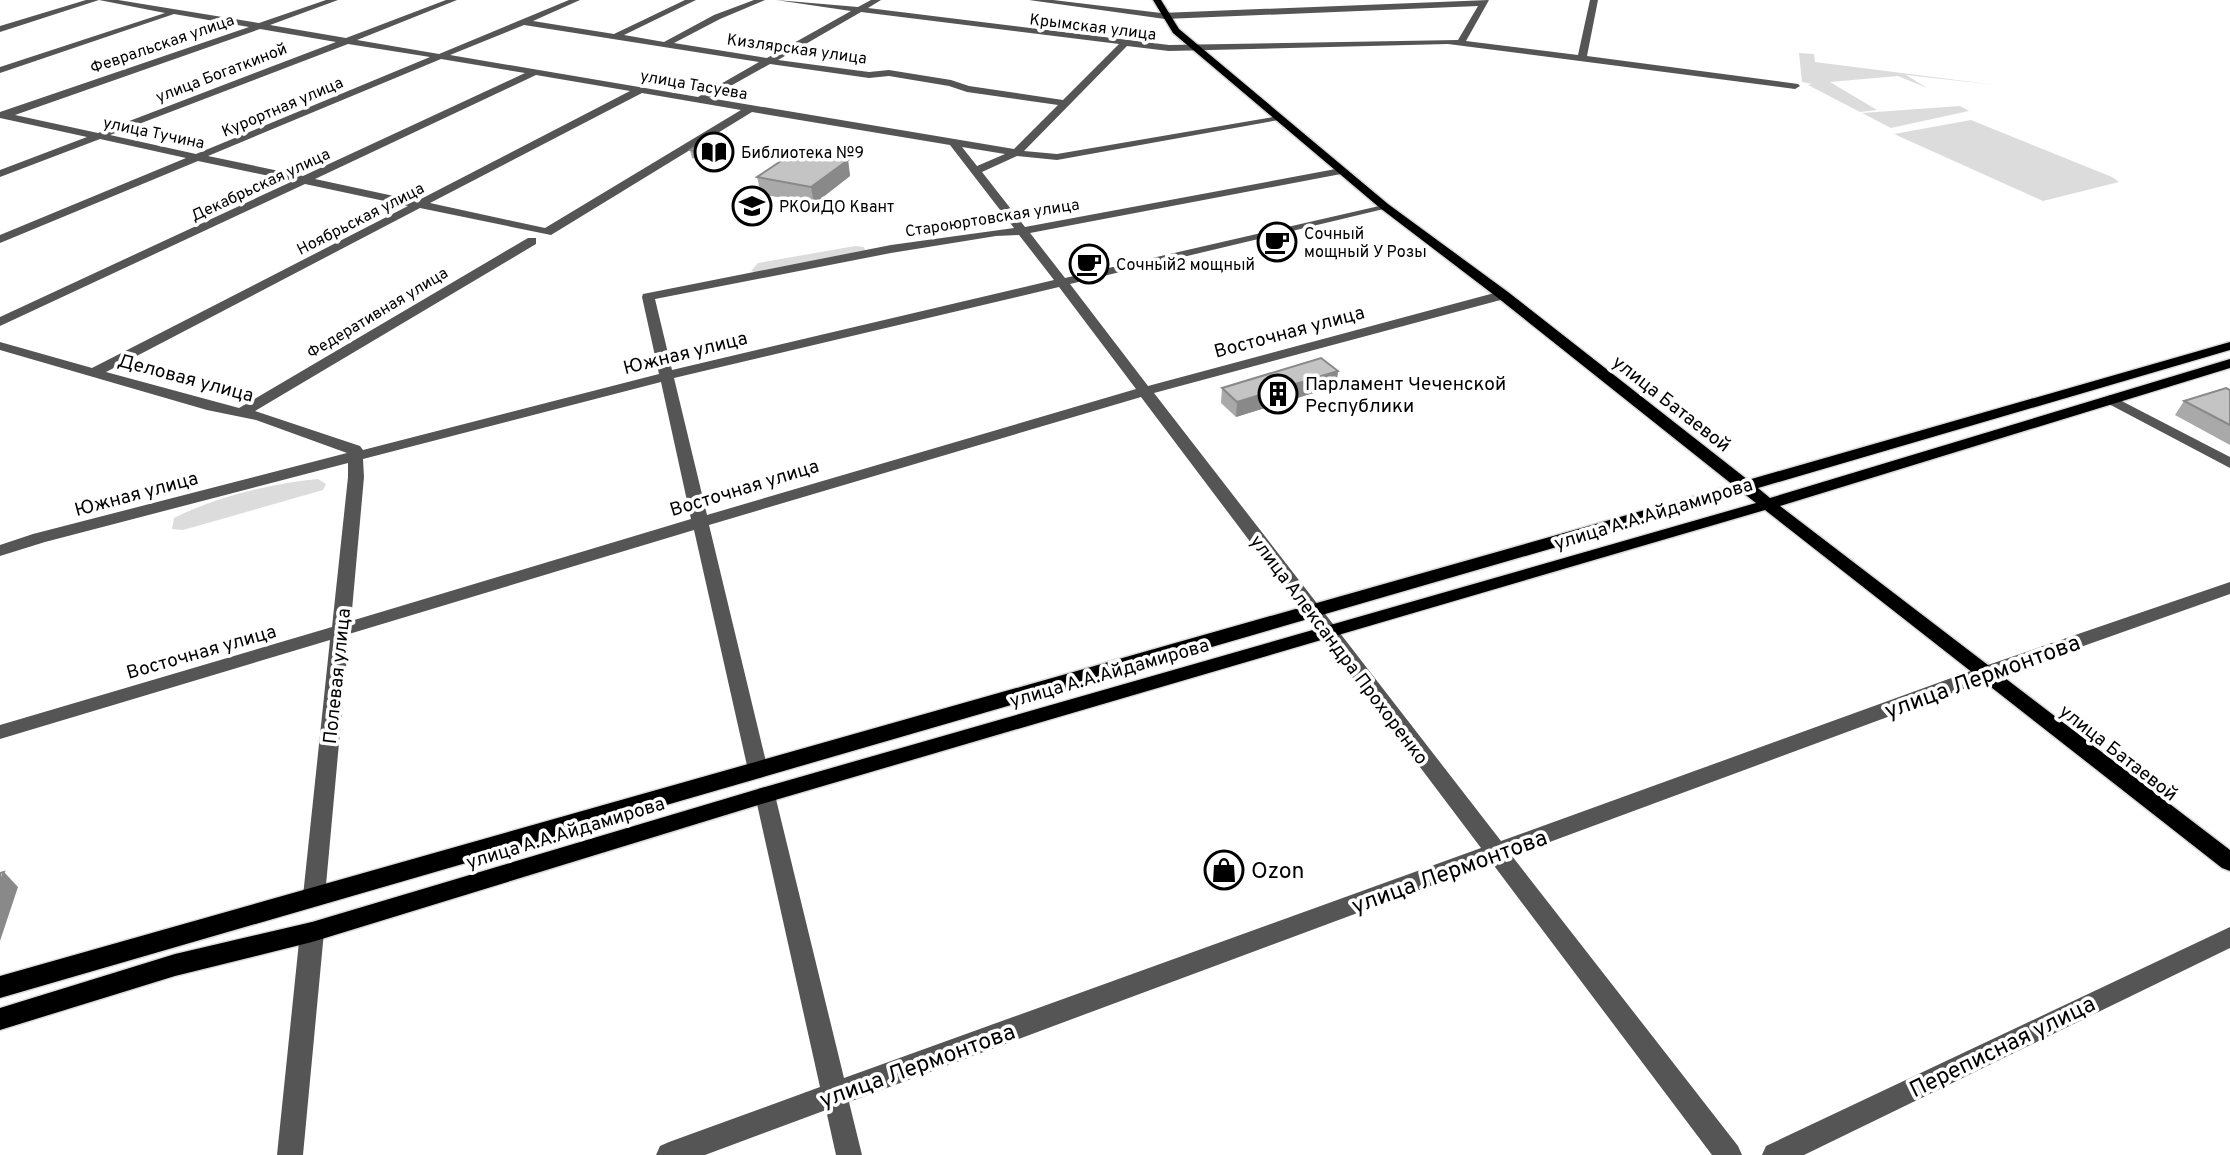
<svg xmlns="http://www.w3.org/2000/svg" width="2230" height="1155" font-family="Overpass,sans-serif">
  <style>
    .green { fill: #dcdcdc }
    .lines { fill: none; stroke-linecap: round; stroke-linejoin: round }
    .major-casing { stroke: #dbdbdb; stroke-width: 3 }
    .minor { fill: #555; fill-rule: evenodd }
    .major { fill: #000; fill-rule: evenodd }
    .wall { fill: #a9a9a9 }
    .shaded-wall { fill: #898989 }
    .building { fill: #c4c4c4; stroke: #898989; stroke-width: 2 }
    .labels { text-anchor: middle; stroke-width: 7; stroke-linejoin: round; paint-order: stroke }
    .far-street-label { font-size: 16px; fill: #000; stroke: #fff }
    .far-poi-label { font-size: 16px; fill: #000; stroke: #fff; text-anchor: start }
    .street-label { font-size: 19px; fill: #000; stroke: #fff }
    .poi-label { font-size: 19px; fill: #000; stroke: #fff; text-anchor: start }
    .near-street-label { font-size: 23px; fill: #000; stroke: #fff }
    .near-poi-label { font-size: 23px; fill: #000; stroke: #fff; text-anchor: start }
  </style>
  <rect width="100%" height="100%" fill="#fff"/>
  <g class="green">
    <path d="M1799,53L1814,54L1815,62L1996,85L1906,75L1927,88L1898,76L1830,82L1877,110L1860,112L1808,85L1812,84L1802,82Z"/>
    <path d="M1960,106L1969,111L1891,128L1862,113Z"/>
    <path d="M1971,120L2112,177L2119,182L2043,201L1894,134Z"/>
    <path d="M855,246L864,247L865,250L757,273L751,271L758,263Z"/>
    <path d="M318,479L326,484L323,490L183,530L172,529L174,518C218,496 269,484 318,479Z"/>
  </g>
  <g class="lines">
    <defs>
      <path id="major" d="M1153,0H1161L1179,29L1388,204L1508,292L1748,480L2230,342V350L1758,488L1770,498L2230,359V368L1780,506L2230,850V871L2222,868L1765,510L765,803L312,942L175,976L0,1030V1008L175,954L312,922L765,787L1756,503L1743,493L0,998V976L1733,485L1498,298L1380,208L1173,33Z"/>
    </defs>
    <use href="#major" class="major-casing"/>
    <g class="minor">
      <path d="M86,0H118L259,23L326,0H338L270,25L346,38L446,0H457L357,40L439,54L569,0H580L533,21L614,34L685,0H696L624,35L664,42L714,15L754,0H765L720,19L674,43L767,58L851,11L776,0L858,7L871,0H881L868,8L1169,45L1458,40L1478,6L1165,19L1029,0H1053L1161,13L1489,0L1466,41L1578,55L1590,0H1598L1587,56L1798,84L1800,86L1795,89L1448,44L1169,51L1127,46L1024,151L1057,154L1279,116L1284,119L1057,160L1017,156L982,172L1025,227L1341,168L1346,171L1341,174L1030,233L1065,278L1388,204V208L1070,284L1148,386L1498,292H1508V298L1154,393L1501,841L1979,668L2230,582V594L1993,678L1512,856L1738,1146L1742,1155H1712L1492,863L849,1102L862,1155H836L826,1110L705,1155H656L660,1146L669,1142L820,1087L755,795L758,789L765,787L772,789L775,795L844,1078L1481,848L1141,397L709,525L768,770L765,776L758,778L751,776L748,770L694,530L349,634L325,896L322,903L314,906L306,903L303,896L330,640L0,739V725L332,627L348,477V463L45,542L0,556V545L33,534L347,453L256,420L207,410L0,350V342L92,368L408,206L305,184L0,326V317L293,181L198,161L0,243V235L186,158L100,139L0,177V170L87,137L0,118V112L249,27L174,14L0,73V67L165,13L99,0L0,32V26ZM861,12L1119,44L1063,100L969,86L951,80L889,70L869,72L778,60ZM524,25L759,62L698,97L450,55ZM260,29L336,42L98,133L15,115ZM348,44L430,57L196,154L110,135ZM441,59L525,73L303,176L208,156ZM770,64L869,78L889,76L949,86L967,92L1058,105L1014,149L709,98ZM536,75L630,91L417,201L315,179ZM642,93L741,110L545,228L430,203ZM752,112L950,145L1014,228L891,245L643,294L642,297L659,374L363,450L360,446L255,411L536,244V238H528L239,408L106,372L420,208L551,235ZM962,147L1005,154L977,166ZM1019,235L1054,280L672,370L655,299L891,253L996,236ZM1059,287L1136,389L707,515L674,378ZM661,382L691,519L351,621L364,477L363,459Z"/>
      <path d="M2110,395L2230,457V468L2105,402L2103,399Z"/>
      <path d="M312,922L320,925L324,932L303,1155H277L300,932L304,925Z"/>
      <path d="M2230,927V948L1804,1155H1762L1766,1146Z"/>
    </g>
    <use href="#major" class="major"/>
  </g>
  <g class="wall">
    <path d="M690,150H730L712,162L692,158Z"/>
    <path d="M848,160L850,176L814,204L761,194L757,177Z"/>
    <path d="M1338,371L1336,386L1236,417L1221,403L1222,388Z"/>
    <path d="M2230,390V445L2175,415L2184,401Z"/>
  </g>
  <g class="shaded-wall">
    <path d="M729,142L730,150L712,162L710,154Z"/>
    <path d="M848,160L850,176L814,204L811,187Z"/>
    <path d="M1338,371L1336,386L1236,417L1237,402Z"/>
    <path d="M4,872L18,887L0,941V883Z"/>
  </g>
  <g class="building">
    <path d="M709,138L729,142L710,154L690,150Z"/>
    <path d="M796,151L848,160L811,187L757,177Z"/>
    <path d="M1321,358L1338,371L1237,402L1222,388Z"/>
    <path d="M2226,388L2230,390V425L2184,401Z"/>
    <path d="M4,872L0,883V873Z"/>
  </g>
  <defs>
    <symbol id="library-ring" viewBox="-11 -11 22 22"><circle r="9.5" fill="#fff" stroke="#000" stroke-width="1.5"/><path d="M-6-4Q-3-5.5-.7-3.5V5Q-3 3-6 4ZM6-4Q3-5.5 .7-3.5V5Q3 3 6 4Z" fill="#000"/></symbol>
    <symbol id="school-ring" viewBox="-11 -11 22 22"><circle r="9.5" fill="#fff" stroke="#000" stroke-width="1.5"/><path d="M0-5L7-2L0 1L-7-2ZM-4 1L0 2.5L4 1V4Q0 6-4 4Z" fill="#000"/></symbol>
    <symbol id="cafe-ring" viewBox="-11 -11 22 22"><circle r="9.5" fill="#fff" stroke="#000" stroke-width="1.5"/><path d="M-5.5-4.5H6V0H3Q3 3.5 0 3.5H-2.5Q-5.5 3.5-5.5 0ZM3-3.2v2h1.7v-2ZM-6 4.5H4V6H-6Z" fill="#000"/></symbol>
    <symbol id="building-ring" viewBox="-11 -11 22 22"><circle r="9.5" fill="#fff" stroke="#000" stroke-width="1.5"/><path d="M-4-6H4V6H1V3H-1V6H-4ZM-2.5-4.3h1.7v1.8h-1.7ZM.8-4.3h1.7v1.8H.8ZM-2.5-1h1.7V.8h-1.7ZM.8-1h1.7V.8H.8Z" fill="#000"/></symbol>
    <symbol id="shop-ring" viewBox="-11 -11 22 22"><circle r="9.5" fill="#fff" stroke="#000" stroke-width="1.5"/><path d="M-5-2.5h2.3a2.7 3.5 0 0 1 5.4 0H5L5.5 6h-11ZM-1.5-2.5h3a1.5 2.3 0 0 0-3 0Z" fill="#000"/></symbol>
  </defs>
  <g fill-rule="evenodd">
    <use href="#library-ring" x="692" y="130" width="44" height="44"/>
    <use href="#school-ring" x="730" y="184" width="44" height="44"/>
    <use href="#cafe-ring" x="1255" y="220" width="44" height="44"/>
    <use href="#cafe-ring" x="1067" y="242" width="44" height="44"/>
    <use href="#building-ring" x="1256" y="372" width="44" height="44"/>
    <use href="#shop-ring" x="1202" y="848" width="44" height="44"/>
  </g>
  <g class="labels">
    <g class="far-street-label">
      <text transform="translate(1093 26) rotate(7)" y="6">Крымская улица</text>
      <text transform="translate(162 43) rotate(-19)" y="6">Февральская улица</text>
      <text transform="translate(797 48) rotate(8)" y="6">Кизлярская улица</text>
      <text transform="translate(221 72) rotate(-21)" y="6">улица Богаткиной</text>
      <text transform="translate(694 84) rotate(10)" y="6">улица Тасуева</text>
      <text transform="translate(282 106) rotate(-23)" y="6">Курортная улица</text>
      <text transform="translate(154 132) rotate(12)" y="6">улица Тучина</text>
      <text transform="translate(260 184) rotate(-25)" y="6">Декабрьская улица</text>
      <text transform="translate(992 217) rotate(-9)" y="6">Староюртовская улица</text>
      <text transform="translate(360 218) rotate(-27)" y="6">Ноябрьская улица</text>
      <text transform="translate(377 312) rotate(-31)" y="6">Федеративная улица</text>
    </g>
    <g class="far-poi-label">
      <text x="741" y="158">Библиотека №9</text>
      <text x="779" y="212">РКОиДО Квант</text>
      <text x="1304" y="239">Сочный<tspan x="1304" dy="18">мощный У Розы</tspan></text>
      <text x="1116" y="270">Сочный2 мощный</text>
    </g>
    <g class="street-label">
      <text transform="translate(1289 331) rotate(-15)" y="7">Восточная улица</text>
      <text transform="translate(685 352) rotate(-14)" y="7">Южная улица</text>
      <text transform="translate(186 377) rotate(15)" y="7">Деловая улица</text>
      <text transform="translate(1672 403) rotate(38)" y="7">улица Батаевой</text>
      <text transform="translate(744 487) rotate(-17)" y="7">Восточная улица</text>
      <text transform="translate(136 493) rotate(-15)" y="7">Южная улица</text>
      <text transform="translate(1653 513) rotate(-17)" y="7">улица А.А.Айдамирова</text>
      <text transform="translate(1340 649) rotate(53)" y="7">улица Александра Прохоренко</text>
      <text transform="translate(201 651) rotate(-16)" y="7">Восточная улица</text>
      <text transform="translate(1109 672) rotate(-16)" y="7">улица А.А.Айдамирова</text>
      <text transform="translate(336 676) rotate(-84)" y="7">Полевая улица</text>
      <text transform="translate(2119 752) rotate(38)" y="7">улица Батаевой</text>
      <text transform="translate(565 832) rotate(-17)" y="7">улица А.А.Айдамирова</text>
    </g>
    <g class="poi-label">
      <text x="1305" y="390">Парламент Чеченской<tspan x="1305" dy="22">Республики</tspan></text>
    </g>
    <g class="near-street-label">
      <text transform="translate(1982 676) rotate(-20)" y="8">улица Лермонтова</text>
      <text transform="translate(1449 871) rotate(-20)" y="8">улица Лермонтова</text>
      <text transform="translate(2002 1046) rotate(-26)" y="8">Переписная улица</text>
      <text transform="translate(917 1065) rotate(-20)" y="8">улица Лермонтова</text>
    </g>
    <g class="near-poi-label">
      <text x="1251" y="878">Ozon</text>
    </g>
  </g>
</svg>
